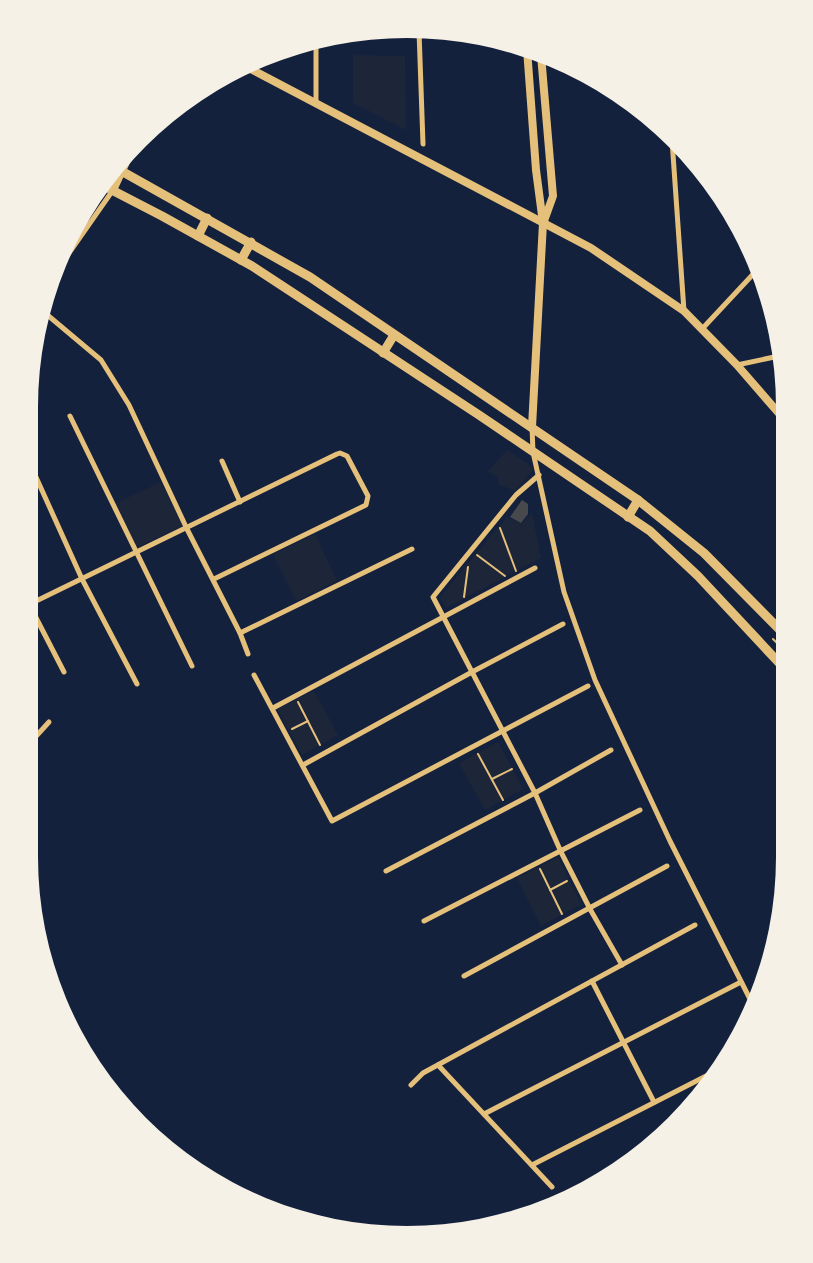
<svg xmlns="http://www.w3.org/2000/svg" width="813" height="1263" font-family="'Space Grotesk',sans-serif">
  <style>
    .green { fill: #1d2539 }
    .building { fill: #48494c }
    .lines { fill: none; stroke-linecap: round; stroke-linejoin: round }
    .path { stroke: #e5c07b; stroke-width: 2 }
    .minor { stroke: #e5c07b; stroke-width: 5 }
    .tertiary { stroke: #e5c07b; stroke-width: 8 }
    .secondary { stroke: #e5c07b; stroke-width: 9 }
  </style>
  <rect width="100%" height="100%" fill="#14213d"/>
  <g class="green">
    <path d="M353,55L405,56L406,130L353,103Z"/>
    <path d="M507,450L530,465L533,470L515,491L498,484L499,478L488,471Z"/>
    <path d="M161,482L183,526L137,547L116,503Z"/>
    <path d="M532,513L541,558L446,608L440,597L507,517L522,524Z"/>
    <path d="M315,534L337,581L296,601L273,554Z"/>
    <path d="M314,691L338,735L302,755L277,709Z"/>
    <path d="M498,742L523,789L485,810L459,763Z"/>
    <path d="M558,857L581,904L541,926L517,878Z"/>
  </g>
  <path class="building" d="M522,500L528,504V514L521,523L510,517Z"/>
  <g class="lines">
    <g class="path">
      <path d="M500,528L516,571"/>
      <path d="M477,555L505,576"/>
      <path d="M464,597L468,567"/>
      <path d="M773,639L782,648"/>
      <path d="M298,702L320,745"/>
      <path d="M292,729L308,721"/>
      <path d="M478,754L503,800"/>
      <path d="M492,779L512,769"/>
      <path d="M540,869L562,914"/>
      <path d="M550,890L567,881"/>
    </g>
    <g class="minor">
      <path d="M419,31L423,144"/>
      <path d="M316,104V40"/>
      <path d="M672,140L684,311"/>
      <path d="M60,266L113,190"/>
      <path d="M45,313L101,360L129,405L187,529L240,633L248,654"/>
      <path d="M702,329L757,270"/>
      <path d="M737,365L779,356"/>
      <path d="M70,416L192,666"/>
      <path d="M532,427L533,452L564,592L595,680L670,841L753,1005"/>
      <path d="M222,461L240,502"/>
      <path d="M31,466L82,579L137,684"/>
      <path d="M539,475L516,495L433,597L535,793L561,852L590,909L622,965"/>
      <path d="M30,604L337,454L340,453L347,456L368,496L366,505L214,579"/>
      <path d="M30,606L64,672"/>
      <path d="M240,633L412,549"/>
      <path d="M254,675L332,821L588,686"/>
      <path d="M273,708L535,568"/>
      <path d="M29,744L49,722"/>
      <path d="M303,765L472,672L563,624"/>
      <path d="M386,871L535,793L611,750"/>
      <path d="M424,921L640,810"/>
      <path d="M464,976L667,866"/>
      <path d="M592,981L654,1102"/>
      <path d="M438,1065L552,1187"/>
      <path d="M411,1085L423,1073L695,925"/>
      <path d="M484,1114L741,982"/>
      <path d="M532,1165L710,1074"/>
    </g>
    <g class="tertiary">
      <path d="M527,49L536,170L543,223L532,427"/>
      <path d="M541,55L553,196L544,221"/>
      <path d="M245,66L591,248L684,311L737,365L783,418"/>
      <path d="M113,190L133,147"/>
    </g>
    <g class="secondary">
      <path d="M116,168L310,277L638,500L704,553L782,632"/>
      <path d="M104,186L162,216L252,266L479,415L650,531L698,576L782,666"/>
      <path d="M198,236L207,218"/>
      <path d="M241,260L251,242"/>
      <path d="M383,353L394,335"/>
      <path d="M628,517L638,500"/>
    </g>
  </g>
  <path d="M0 0H813V1263H0ZM407 38H407A369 369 0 0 1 776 407V857A369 369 0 0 1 407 1226H407A369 369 0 0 1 38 857V407A369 369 0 0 1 407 38Z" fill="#f6f1e7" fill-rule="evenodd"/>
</svg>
